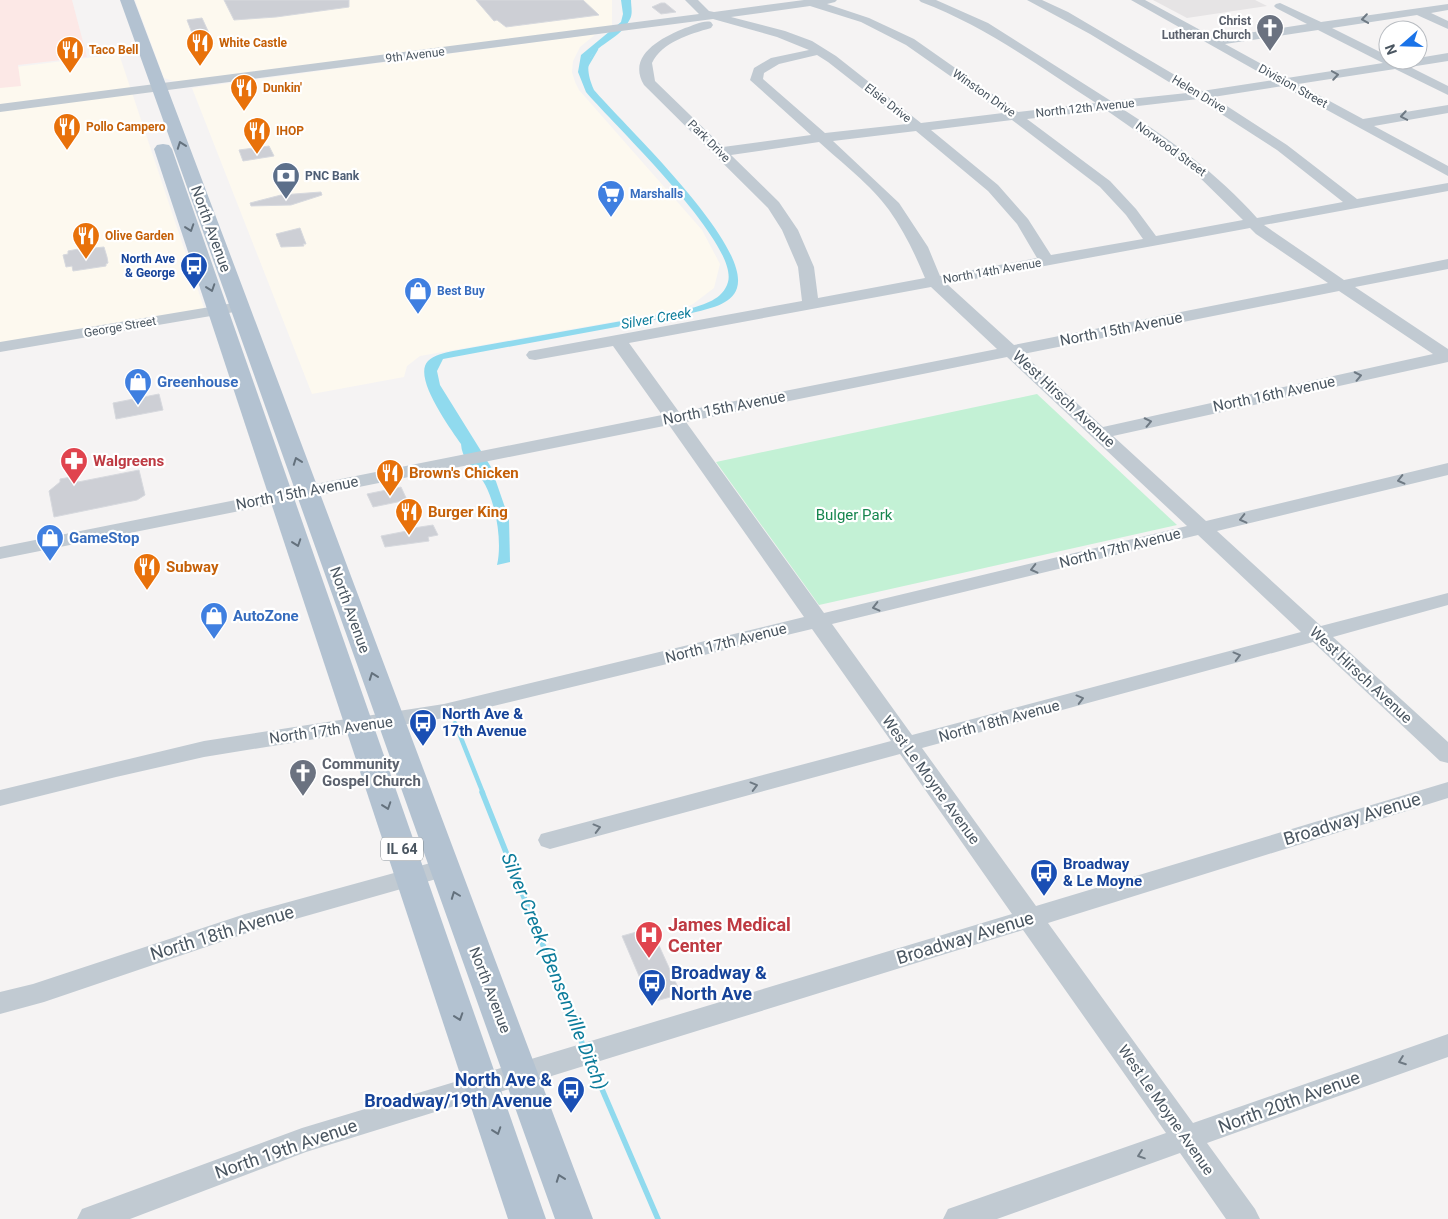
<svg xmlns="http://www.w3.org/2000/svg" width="1448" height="1219" font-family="Roboto,sans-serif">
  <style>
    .commercial { fill: #fdf9ef }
    .education { fill: #e6e4e5 }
    .medical { fill: #fce8e6 }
    .green { fill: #c3f1d5 }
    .water { fill: #90daee }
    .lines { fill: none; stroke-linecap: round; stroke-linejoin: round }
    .stream-far2 { stroke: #90daee; stroke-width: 2.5 }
    .stream-far1 { stroke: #90daee; stroke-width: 4.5 }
    .stream { stroke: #90daee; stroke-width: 5.5 }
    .building { fill: #cdcfd5; stroke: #d7d9de }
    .minor { fill: #c1cad2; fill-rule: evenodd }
    .major { fill: #b3c2d1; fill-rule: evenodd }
    .oneway { stroke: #6e7983 }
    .oneway2 { stroke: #64717d }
    .labels { text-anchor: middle; stroke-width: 4.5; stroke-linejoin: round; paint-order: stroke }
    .far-worship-label { font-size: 12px; font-weight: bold; fill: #5b616d; stroke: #fff; text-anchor: end }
    .far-food-label { font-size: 12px; font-weight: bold; fill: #c56008; stroke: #fff; text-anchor: start }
    .far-street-label { font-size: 12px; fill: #4a5661; stroke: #fff }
    .far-service-label { font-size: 12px; font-weight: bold; fill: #4e5e75; stroke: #fff; text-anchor: start }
    .far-shop-label { font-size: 12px; font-weight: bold; fill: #366cbe; stroke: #fff; text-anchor: start }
    .far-transit-label { font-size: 12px; font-weight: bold; fill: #164399; stroke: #fff; text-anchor: end }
    .far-water-label { font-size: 14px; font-style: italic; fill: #0c7c9b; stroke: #fff }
    .shield { fill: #fff; stroke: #808990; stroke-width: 1 }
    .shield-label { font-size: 14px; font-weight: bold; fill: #4a5661 }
    .street-label { font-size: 15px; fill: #4a5661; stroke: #fff }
    .shop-label { font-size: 15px; font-weight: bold; fill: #366cbe; stroke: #fff; text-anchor: start }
    .health-label { font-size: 15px; font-weight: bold; fill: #be3a42; stroke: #fff; text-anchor: start }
    .food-label { font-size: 15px; font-weight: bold; fill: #c56008; stroke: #fff; text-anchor: start }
    .park-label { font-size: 15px; fill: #17864f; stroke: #fff }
    .transit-label { font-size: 15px; font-weight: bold; fill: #164399; stroke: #fff; text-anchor: start }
    .worship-label { font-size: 15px; font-weight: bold; fill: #5b616d; stroke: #fff; text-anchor: start }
    .near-street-label { font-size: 18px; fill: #4a5661; stroke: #fff }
    .near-health-label { font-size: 18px; font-weight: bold; fill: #be3a42; stroke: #fff; text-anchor: start }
    .near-transit-label { font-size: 18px; font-weight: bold; fill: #164399; stroke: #fff; text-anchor: start }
    .near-water-label { font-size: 19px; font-style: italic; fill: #0c7c9b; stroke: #fff }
  </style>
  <rect width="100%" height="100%" fill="#f5f3f3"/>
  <g class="commercial">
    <path d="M135,0H612V26L189,81H173L164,78Z"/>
    <path d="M596,34L580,47L573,61L572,72L575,82L579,90L702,230L720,264L714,288L693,304L679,310L420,356L407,366L404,377L312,394L192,88Z"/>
    <path d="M119,54L205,311L0,346V69Z"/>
  </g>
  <path class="education" d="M1153,0H1255L1267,6L1187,18Z"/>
  <path class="medical" d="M0,0H72L87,57L18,65L21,86L0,88Z"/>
  <path class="green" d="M1037,394L1177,525L819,605L716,462Z"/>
  <path class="water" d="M621,0H631C631,6 633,14 630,19C616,49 573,43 594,90C624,125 751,244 737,288C732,305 707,309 692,313L443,359L437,371L440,385L491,467L509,519L510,562L497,565C503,540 495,494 478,474C470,465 462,458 461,444C451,429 412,377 428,361C434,355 444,353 453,351L689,309C704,304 723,300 728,282C739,243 613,124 586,92L578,72L581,55L621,22L623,14Z"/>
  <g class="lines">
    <path class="stream-far2" d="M587,66L597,49"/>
    <path class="stream-far1" d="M455,723L483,793"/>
    <g class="stream">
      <path d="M482,792L584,1048"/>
      <path d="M589,1059L658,1219"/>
    </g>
  </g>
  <g class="building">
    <path d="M224,0H349V7L276,17L234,20Z"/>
    <path d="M476,0H583L599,15L506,27L497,20L494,21Z"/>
    <path d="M661,3H665L676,12L661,14L652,7Z"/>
    <path d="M202,18L214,44L197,46L187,20Z"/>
    <path d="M269,146L274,156L243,161L239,150Z"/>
    <path d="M321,192L322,195L291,205L251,206L250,203L281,195Z"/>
    <path d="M300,228L306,244H303L304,246L281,247L276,234Z"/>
    <path d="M94,246V248L104,247L107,257L108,263L106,264V266L73,271L72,266L66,267L63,255L68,254V251Z"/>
    <path d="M159,394L163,410L116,419L113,403Z"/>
    <path d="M139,470L145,495L137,500L54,517L49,491L60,482V479L77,476L78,482Z"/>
    <path d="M401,487L407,500L373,507L367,494Z"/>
    <path d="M433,525L438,535L428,537L429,541L385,547L381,536L407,531V529Z"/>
    <path d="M651,928L681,994L656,1001L652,992L643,995L639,984L642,983L622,936Z"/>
  </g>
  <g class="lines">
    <g class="minor">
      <path d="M685,0H698L709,11L714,12L804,0H837L835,2L827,4L869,18L914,39L1018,112L1096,103C1039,66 985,26 921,2L919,0H936L988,23L1111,101L1187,93L1090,34L1027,0H1042L1068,12L1202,91L1273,80L1131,0H1145L1215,38L1307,24L1276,8L1274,6L1276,4L1280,3L1321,22L1448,4V10L1431,13L1448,21V29L1417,15L1332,28L1388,56V60H1418V58L1448,53V61L1410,67L1448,86V95L1395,69L1298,84L1363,119L1448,105V113L1374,126L1448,166V176L1283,86L1213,97L1287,145L1357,199L1448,183V191L1264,225L1344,280L1448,259V269L1355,287L1448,349V362L1113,436L1206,521L1448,463V475L1217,531L1321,626L1448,593V605L1333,637L1448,742V763L1440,761L1313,642L922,748L1036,906L1448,782V798L1048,923L1193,1123L1448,1034V1057L1207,1143L1255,1209L1260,1219H1226L1180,1153L997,1219H943L948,1209L1166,1133L1023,930L306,1152L130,1219H77L82,1209L302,1128L1012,914L900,754L550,849L541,846L538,840L541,834L891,741L812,629L444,718L204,757L116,777L0,806V790L204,741L444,704L804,617L669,425L0,559V547L662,415L613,346L535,360L529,359L526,355L529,351L535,350L802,301L798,267L782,230L768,208L644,85C626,55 663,37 685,28C693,26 703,20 711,22L713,25L711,28C690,34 662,42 652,63L655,81L723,147L811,135L750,80L754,68L771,58L809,50L777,37L713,19L0,112V104L699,14ZM810,6L861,22L906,45L1003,113L921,123L836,56L812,41L785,31L731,17ZM1318,30L1383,63L1287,78L1225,44ZM817,55L828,62L907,124L825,133L763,79L764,73L779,64ZM1198,99L1277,150L1343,202L1257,218C1218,174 1171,140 1121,108ZM1106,110L1192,170L1243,220L1156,236L1136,209L1110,181L1027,119ZM1012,120L1100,187L1126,215L1143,239L1051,255L1028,219L998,185L931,130ZM916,131L988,191L1017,224L1037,258L940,276L928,247L899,203L833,141ZM819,142C841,162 872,186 889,210C904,231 915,254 925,278L818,298L814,267L798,230L779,202L731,155ZM1250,228L1256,234L1328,283L1014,345L947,284ZM931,287L997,349L679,412L629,343ZM1339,291L1433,354L1103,427L1023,354ZM1007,357L1187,526L824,613L686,422ZM1198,535L1301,632L912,735L832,624Z"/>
      <path d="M240,302L246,304L248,307L246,310L0,352V342Z"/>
      <path d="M445,859L454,862L458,868L454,874L250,932L44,1002L0,1014V992L33,984L245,914Z"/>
    </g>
    <g class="major">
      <path d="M120,0H134C288,406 439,813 593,1219H555C409,813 266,406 120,0Z"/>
      <path d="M163,144L169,145L172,149L546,1219H508L154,149L157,145Z"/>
    </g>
  </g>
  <defs><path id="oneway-chevron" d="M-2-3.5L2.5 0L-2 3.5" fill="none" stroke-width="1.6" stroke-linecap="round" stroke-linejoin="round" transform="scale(1.25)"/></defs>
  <g class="oneway">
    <use href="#oneway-chevron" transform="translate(1365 19) rotate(172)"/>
    <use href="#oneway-chevron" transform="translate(1335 75) rotate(-9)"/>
    <use href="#oneway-chevron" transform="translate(1404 116) rotate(170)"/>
    <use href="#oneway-chevron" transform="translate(1358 376) rotate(-12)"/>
    <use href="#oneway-chevron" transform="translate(1148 422) rotate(-12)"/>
    <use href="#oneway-chevron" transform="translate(1401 480) rotate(166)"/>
    <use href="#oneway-chevron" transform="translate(1243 519) rotate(166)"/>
    <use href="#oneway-chevron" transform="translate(1034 569) rotate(166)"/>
    <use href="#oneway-chevron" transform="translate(876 607) rotate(166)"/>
    <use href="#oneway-chevron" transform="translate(1237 656) rotate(-15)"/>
    <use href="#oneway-chevron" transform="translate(1080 699) rotate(-15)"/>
    <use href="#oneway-chevron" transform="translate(754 786) rotate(-15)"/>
    <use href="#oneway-chevron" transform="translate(597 828) rotate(-15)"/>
    <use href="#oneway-chevron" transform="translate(1402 1061) rotate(160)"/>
    <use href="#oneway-chevron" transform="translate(1141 1155) rotate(161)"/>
  </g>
  <g class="oneway2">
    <use href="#oneway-chevron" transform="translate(181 145) rotate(-110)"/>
    <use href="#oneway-chevron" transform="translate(190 228) rotate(71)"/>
    <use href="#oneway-chevron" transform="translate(211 288) rotate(71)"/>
    <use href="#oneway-chevron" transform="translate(297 461) rotate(-110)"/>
    <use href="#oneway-chevron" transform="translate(297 543) rotate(71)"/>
    <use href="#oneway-chevron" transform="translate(373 676) rotate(-110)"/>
    <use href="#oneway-chevron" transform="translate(387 806) rotate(71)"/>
    <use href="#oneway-chevron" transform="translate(455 895) rotate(-111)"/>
    <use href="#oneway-chevron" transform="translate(459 1017) rotate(71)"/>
    <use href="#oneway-chevron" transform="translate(497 1131) rotate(71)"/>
    <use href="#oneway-chevron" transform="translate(560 1178) rotate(-110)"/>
  </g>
  <defs>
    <symbol id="church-pin" viewBox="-11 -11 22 30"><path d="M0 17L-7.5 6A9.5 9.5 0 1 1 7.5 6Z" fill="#6b7280" stroke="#fff"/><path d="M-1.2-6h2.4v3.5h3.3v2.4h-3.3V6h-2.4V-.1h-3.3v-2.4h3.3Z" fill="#fff"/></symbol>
    <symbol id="restaurant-pin" viewBox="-11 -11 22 30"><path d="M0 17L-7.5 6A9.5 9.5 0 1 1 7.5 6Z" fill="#e8710a" stroke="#fff"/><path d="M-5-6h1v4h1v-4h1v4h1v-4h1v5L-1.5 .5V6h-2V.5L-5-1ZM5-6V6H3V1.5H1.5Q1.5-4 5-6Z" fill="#fff"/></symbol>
    <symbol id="bank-pin" viewBox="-11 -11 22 30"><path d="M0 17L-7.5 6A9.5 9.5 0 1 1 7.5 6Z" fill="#5c6f8a" stroke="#fff"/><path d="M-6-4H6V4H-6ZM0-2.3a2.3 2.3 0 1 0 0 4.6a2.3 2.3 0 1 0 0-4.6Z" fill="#fff"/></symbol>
    <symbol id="supermarket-pin" viewBox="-11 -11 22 30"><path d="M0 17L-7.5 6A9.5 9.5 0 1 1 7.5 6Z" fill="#3f7fe0" stroke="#fff"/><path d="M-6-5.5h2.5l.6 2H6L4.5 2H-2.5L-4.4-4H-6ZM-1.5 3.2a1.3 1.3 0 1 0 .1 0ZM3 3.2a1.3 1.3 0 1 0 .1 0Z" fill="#fff"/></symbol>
    <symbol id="bus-pin" viewBox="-11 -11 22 30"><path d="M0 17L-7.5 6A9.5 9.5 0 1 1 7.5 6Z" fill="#1a4fb4" stroke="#fff"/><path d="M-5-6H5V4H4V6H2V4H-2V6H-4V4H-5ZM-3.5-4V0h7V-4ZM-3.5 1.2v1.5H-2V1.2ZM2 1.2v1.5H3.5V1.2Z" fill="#fff"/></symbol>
    <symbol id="shop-pin" viewBox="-11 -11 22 30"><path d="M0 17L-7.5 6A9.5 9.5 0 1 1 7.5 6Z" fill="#3f7fe0" stroke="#fff"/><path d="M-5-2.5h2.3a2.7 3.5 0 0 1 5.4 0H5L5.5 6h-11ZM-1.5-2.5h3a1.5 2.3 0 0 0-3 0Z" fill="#fff"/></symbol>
    <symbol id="pharmacy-pin" viewBox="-11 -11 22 30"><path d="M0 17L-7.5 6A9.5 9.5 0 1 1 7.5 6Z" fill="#e0444e" stroke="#fff"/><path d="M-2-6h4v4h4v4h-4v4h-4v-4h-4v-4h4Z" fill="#fff"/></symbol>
    <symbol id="hospital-pin" viewBox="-11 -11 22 30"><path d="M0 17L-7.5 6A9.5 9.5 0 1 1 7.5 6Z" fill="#e0444e" stroke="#fff"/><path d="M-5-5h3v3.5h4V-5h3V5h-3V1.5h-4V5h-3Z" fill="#fff"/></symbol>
  </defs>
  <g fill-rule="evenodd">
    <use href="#church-pin" x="1254" y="12" width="32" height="43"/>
    <use href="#restaurant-pin" x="184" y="27" width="32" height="43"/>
    <use href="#restaurant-pin" x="54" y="34" width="32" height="43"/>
    <use href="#restaurant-pin" x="228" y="72" width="32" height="43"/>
    <use href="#restaurant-pin" x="51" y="111" width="32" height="43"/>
    <use href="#restaurant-pin" x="241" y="115" width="32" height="43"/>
    <use href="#bank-pin" x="270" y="160" width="32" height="43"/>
    <use href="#supermarket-pin" x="595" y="178" width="32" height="43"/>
    <use href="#restaurant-pin" x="70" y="220" width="32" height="43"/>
    <use href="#bus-pin" x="178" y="250" width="32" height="43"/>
    <use href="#shop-pin" x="402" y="275" width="32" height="43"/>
    <use href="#shop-pin" x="122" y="366" width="32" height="43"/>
    <use href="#pharmacy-pin" x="58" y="445" width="32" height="43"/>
    <use href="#restaurant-pin" x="374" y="457" width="32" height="43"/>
    <use href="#restaurant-pin" x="393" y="496" width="32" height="43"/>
    <use href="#shop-pin" x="34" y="522" width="32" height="43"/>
    <use href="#restaurant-pin" x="131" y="551" width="32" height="43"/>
    <use href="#shop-pin" x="198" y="600" width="32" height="43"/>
    <use href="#bus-pin" x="407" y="707" width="32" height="43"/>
    <use href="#church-pin" x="287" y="757" width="32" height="43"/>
    <use href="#bus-pin" x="1028" y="857" width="32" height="43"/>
    <use href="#hospital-pin" x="633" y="919" width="32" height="43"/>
    <use href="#bus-pin" x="636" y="967" width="32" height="43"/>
    <use href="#bus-pin" x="555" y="1074" width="32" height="43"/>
  </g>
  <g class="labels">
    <g class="far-worship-label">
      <text x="1251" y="25">Christ<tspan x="1251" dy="14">Lutheran Church</tspan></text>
    </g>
    <g class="far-food-label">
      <text x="219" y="47">White Castle</text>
      <text x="89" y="54">Taco Bell</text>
      <text x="263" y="92">Dunkin'</text>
      <text x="86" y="131">Pollo Campero</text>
      <text x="276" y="135">IHOP</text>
      <text x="105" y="240">Olive Garden</text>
    </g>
    <g class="far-street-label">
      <text transform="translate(415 55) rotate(-7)" y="4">9th Avenue</text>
      <text transform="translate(1293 86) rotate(29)" y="4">Division Street</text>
      <text transform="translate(984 93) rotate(35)" y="4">Winston Drive</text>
      <text transform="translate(1199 94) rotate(31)" y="4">Helen Drive</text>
      <text transform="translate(888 103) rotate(38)" y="4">Elsie Drive</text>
      <text transform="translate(1085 108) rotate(-6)" y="4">North 12th Avenue</text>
      <text transform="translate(709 141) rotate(45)" y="4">Park Drive</text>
      <text transform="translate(1171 149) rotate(36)" y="4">Norwood Street</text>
      <text transform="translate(992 271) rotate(-10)" y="4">North 14th Avenue</text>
      <text transform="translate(120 327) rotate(-10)" y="4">George Street</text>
    </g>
    <g class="far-service-label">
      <text x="305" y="180">PNC Bank</text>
    </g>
    <g class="far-shop-label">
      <text x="630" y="198">Marshalls</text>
      <text x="437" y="295">Best Buy</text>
    </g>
    <g class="far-transit-label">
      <text x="175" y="263">North Ave<tspan x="175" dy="14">&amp; George</tspan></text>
    </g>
    <g class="far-water-label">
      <text transform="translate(656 318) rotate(-10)" y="5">Silver Creek</text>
    </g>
    <rect class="shield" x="381" y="837.5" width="42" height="23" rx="4"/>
    <g class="shield-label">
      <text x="402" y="854">IL 64</text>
    </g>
    <g class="street-label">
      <text transform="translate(211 229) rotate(70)" y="5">North Avenue</text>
      <text transform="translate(1121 329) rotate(-11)" y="5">North 15th Avenue</text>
      <text transform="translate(1274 394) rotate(-12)" y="5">North 16th Avenue</text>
      <text transform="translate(1064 399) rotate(43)" y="5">West Hirsch Avenue</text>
      <text transform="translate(724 408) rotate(-11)" y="5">North 15th Avenue</text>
      <text transform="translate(297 493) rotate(-11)" y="5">North 15th Avenue</text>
      <text transform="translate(1120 548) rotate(-14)" y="5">North 17th Avenue</text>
      <text transform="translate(350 610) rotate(70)" y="5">North Avenue</text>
      <text transform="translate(726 643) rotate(-14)" y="5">North 17th Avenue</text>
      <text transform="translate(1361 675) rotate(43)" y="5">West Hirsch Avenue</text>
      <text transform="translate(999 721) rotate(-15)" y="5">North 18th Avenue</text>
      <text transform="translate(331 730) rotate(-8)" y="5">North 17th Avenue</text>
      <text transform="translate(931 780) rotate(54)" y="5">West Le Moyne Avenue</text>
      <text transform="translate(490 990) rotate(69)" y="5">North Avenue</text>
      <text transform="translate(1166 1110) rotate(55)" y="5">West Le Moyne Avenue</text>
    </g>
    <g class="shop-label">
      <text x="157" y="387">Greenhouse</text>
      <text x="69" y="543">GameStop</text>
      <text x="233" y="621">AutoZone</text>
    </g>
    <g class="health-label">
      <text x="93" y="466">Walgreens</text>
    </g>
    <g class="food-label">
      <text x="409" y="478">Brown's Chicken</text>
      <text x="428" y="517">Burger King</text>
      <text x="166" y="572">Subway</text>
    </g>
    <g class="park-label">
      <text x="854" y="520">Bulger Park</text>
    </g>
    <g class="transit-label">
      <text x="442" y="719">North Ave &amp;<tspan x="442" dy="17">17th Avenue</tspan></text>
      <text x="1063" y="869">Broadway<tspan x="1063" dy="17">&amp; Le Moyne</tspan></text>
    </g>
    <g class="worship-label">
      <text x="322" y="769">Community<tspan x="322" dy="17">Gospel Church</tspan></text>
    </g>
    <g class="near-street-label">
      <text transform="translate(1352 819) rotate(-17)" y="6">Broadway Avenue</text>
      <text transform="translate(222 933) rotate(-17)" y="6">North 18th Avenue</text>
      <text transform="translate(965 938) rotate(-17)" y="6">Broadway Avenue</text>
      <text transform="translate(1289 1102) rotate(-20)" y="6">North 20th Avenue</text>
      <text transform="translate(286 1149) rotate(-19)" y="6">North 19th Avenue</text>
    </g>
    <g class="near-health-label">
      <text x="668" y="931">James Medical<tspan x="668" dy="21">Center</tspan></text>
    </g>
    <g class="near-transit-label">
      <text x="671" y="979">Broadway &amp;<tspan x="671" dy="21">North Ave</tspan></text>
      <text x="552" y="1086" text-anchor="end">North Ave &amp;<tspan x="552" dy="21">Broadway/19th Avenue</tspan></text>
    </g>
    <g class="near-water-label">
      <text transform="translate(555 971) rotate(68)" y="7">Silver Creek (Bensenville Ditch)</text>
    </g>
  </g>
  <g transform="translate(1403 45) rotate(250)"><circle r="24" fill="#ffffff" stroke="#b7bbc0"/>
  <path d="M0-4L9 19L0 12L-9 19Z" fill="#1a73e8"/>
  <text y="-8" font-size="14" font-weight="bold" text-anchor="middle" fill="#4a5661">N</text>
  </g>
</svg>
